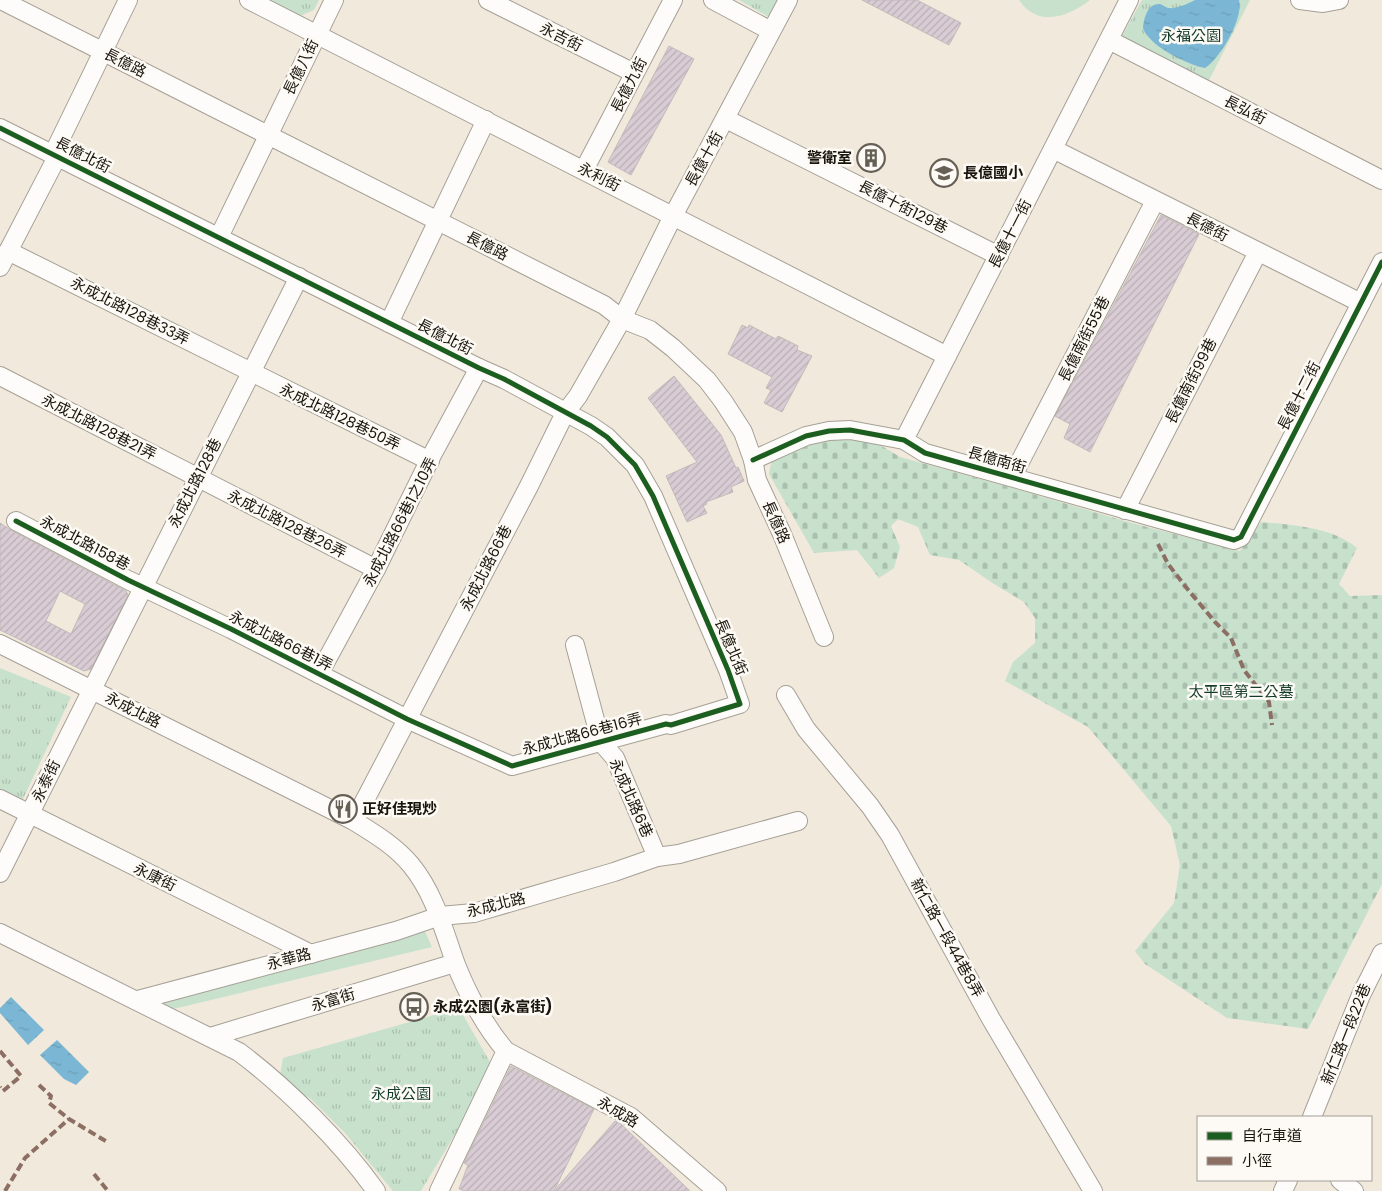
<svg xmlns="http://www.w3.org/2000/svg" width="1382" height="1191" font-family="Poppins,'Noto Sans TC',sans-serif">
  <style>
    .grass { fill: #c7e1cc }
    .cemetery { fill: url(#cemetery-stones) }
    .park { fill: url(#park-tufts) }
    .water { fill: url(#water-ripples) }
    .building { fill: url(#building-hatch); stroke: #c1bbb9; fill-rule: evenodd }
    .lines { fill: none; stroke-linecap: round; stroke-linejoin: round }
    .minor-casing { stroke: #a6a096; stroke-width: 20 }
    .minor { stroke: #fdfcfa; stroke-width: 18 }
    .quiet { stroke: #8d6e63; stroke-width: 4; stroke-dasharray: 8 4; stroke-linecap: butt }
    .cycleway-casing { stroke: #fdfaf5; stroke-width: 8 }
    .cycleway { stroke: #1b5e20; stroke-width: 5 }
    .labels { text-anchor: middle; stroke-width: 5; stroke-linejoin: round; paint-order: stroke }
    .park-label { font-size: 15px; fill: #123b2a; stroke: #fdfaf5 }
    .street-label { font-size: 15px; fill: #19140c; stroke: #fdfaf5 }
    .poi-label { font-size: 15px; font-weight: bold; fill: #19140c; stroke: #fdfaf5; text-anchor: start }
  </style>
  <defs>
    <pattern id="cemetery-stones" width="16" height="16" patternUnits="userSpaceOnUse" patternTransform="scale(1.25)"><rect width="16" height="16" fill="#c7e1cc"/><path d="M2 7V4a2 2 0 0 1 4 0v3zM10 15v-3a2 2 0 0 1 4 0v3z" fill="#aac0ae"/></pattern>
    <pattern id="park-tufts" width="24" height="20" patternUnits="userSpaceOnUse" patternTransform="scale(1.25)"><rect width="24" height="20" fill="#c7e1cc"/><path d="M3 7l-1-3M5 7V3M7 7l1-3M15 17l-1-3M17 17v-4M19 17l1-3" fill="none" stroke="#aac0ae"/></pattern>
    <pattern id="water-ripples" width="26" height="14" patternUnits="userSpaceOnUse" patternTransform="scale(1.25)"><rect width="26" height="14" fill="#7bb7d4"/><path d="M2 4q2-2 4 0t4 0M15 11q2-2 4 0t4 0" fill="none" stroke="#6a9cb5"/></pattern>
    <pattern id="building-hatch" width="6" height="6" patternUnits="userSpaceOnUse" patternTransform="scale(1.25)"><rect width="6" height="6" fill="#daccd4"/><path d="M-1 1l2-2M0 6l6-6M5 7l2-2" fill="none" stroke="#baaeb5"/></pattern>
  </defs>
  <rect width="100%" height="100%" fill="#f1e9dc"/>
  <g class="grass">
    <path d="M1019,0H1090C1068,17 1038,28 1019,0Z"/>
    <path d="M422,925L432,947L173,1009L154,999Z"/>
  </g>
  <path class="cemetery" d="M842,435L867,437L900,457L1013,488L1128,522L1240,551L1261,522C1293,525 1332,527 1357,548L1339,584L1350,596L1382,595V884L1308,1029L1227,1018L1145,964L1135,951L1174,903L1180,865L1171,826L1088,727L1005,681L1013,662L1035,643V618L1024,602L994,584L959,560L930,555L918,527L898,519L891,526L900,547L894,568L879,578L857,550L814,553L769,474L772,459L804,444Z"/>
  <g class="park">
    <path d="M259,0H319L314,10L295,18Z"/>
    <path d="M739,0H778L769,17Z"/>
    <path d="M1142,0H1250L1206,86L1121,38Z"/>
    <path d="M0,668L71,697L22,801L0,791Z"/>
    <path d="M459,1008L494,1069L421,1191H393L345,1133L311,1099L279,1081L283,1058Z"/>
  </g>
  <g class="water">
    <path d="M1195,0H1239C1244,18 1220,59 1205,68C1188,65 1149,46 1143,28C1144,19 1147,3 1160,4C1163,5 1165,7 1168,8C1177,9 1187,4 1195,0Z"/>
    <path d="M11,997L44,1030L28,1045L0,1013V1008Z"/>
    <path d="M57,1040L89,1072L76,1085L64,1079L40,1055Z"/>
  </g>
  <g class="building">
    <path d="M862,0H917L961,23L949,45Z"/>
    <path d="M669,46L694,59L631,175L608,162Z"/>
    <path d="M869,147L881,154L873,169L861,163Z"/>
    <path d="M1161,215L1199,234L1090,452L1064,438L1070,424L1055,416Z"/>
    <path d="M742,325L748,328L749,325L776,339L778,336L798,346L797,350L812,356L782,412L764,403L771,390L766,388L772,377L728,354Z"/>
    <path d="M674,376L721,435L736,468L738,467L744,481L731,487L733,492L706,502L707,504L703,506L707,513L687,522L666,476L697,462L648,398Z"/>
    <path d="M0,523L11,530L126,591L128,595L91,669L84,671L0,630ZM60,591L85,604L71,634L46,621Z"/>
    <path d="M511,1066L594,1109L554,1191H465L459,1189L468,1165L464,1163Z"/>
    <path d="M615,1121L620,1123L690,1191H554Z"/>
  </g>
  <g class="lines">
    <defs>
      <g id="minor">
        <path d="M1,0L604,305L622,319L650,330L673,348L707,380L723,401L743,432L753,460L757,480L782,534L824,637"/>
        <path d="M249,0L947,356"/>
        <path d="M488,0L634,73"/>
        <path d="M713,0L771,31"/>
        <path d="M1300,0L1323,3L1339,0"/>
        <path d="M1109,40L1382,180"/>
        <path d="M726,119L999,256"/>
        <path d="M0,128L479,368L504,379L591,426L607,437L635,465L653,496L728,670L740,704L671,725L666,724L512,766L407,719L231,629L128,580L16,521"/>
        <path d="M1053,149L1361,303"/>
        <path d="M584,170L673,0"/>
        <path d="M219,237L334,0"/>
        <path d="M8,251L430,461"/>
        <path d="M0,267L57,157V146L128,0"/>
        <path d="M389,323L486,120"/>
        <path d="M0,376L376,569"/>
        <path d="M904,440L1129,0"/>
        <path d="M753,460L806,436L829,431L850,430L904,440L925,453L1234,540L1241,537L1382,262"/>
        <path d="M1012,477L1155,201"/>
        <path d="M1125,510L1258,252"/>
        <path d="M0,644L354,821C375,834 395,846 411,865C434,893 443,928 455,962C466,991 485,1027 506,1051L631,1117L717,1191"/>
        <path d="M575,645L601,742L615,758L657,857"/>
        <path d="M319,674L376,569L432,455L479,368"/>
        <path d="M786,695L806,729L870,806L890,835L991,1019L1093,1191"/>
        <path d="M0,799L311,954"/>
        <path d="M354,821L529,486L565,413L578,396L622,319L673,216L788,0"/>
        <path d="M0,873L299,277"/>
        <path d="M0,933L239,1052C286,1087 342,1143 376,1191"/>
        <path d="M138,1000L396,931L440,916L474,913L614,872L657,857L679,854L798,821"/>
        <path d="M210,1037L455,963"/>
        <path d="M1312,1117L1361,995L1382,953"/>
        <path d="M1340,1180L1354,1191"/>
        <path d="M439,1191L506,1051"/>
        <path d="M1283,1191L1288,1180"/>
      </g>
    </defs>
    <use href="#minor" class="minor-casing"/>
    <use href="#minor" class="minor"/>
    <g class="quiet">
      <path d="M1158,544L1168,564L1189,591L1215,622L1231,638L1244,670L1269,702L1272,725"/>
      <path d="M0,1051L21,1076L3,1091L0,1087"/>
      <path d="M39,1085L51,1096L49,1103L69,1119L109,1143"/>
      <path d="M94,1174L108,1191"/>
      <path d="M5,1191L25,1158L69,1119"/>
    </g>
    <defs>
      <g id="cycleway">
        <path d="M0,128L479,368L504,379L591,426L607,437L635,465L653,496L728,670L740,704L671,725L666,724L512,766L407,719L231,629L128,580L16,521"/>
        <path d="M753,460L806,436L829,431L850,430L904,440L925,453L1234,540L1241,537L1382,262"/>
      </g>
    </defs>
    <use href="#cycleway" class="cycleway-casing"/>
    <use href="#cycleway" class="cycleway"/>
  </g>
  <defs>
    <symbol id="building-ring" viewBox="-11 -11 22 22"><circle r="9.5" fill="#fdfaf5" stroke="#655f55" stroke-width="1.5"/><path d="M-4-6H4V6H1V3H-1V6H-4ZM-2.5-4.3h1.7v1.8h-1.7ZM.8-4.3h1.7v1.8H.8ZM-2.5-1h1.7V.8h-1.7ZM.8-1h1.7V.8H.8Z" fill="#655f55"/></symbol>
    <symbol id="school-ring" viewBox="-11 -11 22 22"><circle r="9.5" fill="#fdfaf5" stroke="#655f55" stroke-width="1.5"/><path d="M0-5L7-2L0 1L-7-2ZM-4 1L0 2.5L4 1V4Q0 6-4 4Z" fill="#655f55"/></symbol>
    <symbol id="restaurant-ring" viewBox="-11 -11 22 22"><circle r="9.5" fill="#fdfaf5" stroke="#655f55" stroke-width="1.5"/><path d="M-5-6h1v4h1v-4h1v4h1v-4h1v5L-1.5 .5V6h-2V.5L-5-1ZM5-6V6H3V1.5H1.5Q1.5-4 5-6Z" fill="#655f55"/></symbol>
    <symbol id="bus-ring" viewBox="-11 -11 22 22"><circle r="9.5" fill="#fdfaf5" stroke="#655f55" stroke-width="1.5"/><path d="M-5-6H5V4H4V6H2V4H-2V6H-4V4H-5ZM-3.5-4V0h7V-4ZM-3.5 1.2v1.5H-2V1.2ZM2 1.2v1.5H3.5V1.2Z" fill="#655f55"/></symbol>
  </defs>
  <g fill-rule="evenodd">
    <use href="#building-ring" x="855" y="142" width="32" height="32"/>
    <use href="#school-ring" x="928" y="157" width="32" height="32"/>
    <use href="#restaurant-ring" x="327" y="793" width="32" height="32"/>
    <use href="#bus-ring" x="398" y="991" width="32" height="32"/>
  </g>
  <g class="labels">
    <g class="park-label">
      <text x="1191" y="41">永福公園</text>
      <text x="1241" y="697">太平區第二公墓</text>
      <text x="401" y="1099">永成公園</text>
    </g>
    <g class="street-label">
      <text transform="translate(561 37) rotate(27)" y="5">永吉街</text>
      <text transform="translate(125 63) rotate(27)" y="5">長億路</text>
      <text transform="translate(301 67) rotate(-64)" y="5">長億八街</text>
      <text transform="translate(629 85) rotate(-63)" y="5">長億九街</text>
      <text transform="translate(1245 110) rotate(27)" y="5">長弘街</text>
      <text transform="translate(83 155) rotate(27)" y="5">長億北街</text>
      <text transform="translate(704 159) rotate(-61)" y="5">長億十街</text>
      <text transform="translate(599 177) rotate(27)" y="5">永利街</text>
      <text transform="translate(903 207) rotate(27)" y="5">長億十街129巷</text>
      <text transform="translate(1207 227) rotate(27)" y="5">長德街</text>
      <text transform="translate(1010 234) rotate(-63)" y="5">長億十一街</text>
      <text transform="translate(487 246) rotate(27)" y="5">長億路</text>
      <text transform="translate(130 311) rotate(27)" y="5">永成北路128巷33弄</text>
      <text transform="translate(445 337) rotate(27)" y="5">長億北街</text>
      <text transform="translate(1084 339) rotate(-63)" y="5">長億南街55巷</text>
      <text transform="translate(1191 381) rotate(-63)" y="5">長億南街99巷</text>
      <text transform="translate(1299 396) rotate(-63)" y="5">長億十二街</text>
      <text transform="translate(340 417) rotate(26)" y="5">永成北路128巷50弄</text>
      <text transform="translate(99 427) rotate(27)" y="5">永成北路128巷21弄</text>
      <text transform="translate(997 460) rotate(16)" y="5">長億南街</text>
      <text transform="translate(195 483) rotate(-63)" y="5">永成北路128巷</text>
      <text transform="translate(400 522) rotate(-63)" y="5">永成北路66巷1之10弄</text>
      <text transform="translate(776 522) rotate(66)" y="5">長億路</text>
      <text transform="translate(287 524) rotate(27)" y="5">永成北路128巷26弄</text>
      <text transform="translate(85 543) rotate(28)" y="5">永成北路158巷</text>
      <text transform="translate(486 568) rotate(-63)" y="5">永成北路66巷</text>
      <text transform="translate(281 641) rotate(27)" y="5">永成北路66巷1弄</text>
      <text transform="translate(731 647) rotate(67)" y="5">長億北街</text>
      <text transform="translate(133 710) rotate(27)" y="5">永成北路</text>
      <text transform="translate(582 734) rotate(-15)" y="5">永成北路66巷16弄</text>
      <text transform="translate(46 781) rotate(-64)" y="5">永泰街</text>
      <text transform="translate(631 798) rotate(66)" y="5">永成北路6巷</text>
      <text transform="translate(155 877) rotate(26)" y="5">永康街</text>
      <text transform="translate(496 905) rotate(-14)" y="5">永成北路</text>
      <text transform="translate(947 938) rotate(61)" y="5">新仁路一段44巷8弄</text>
      <text transform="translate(289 959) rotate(-15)" y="5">永華路</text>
      <text transform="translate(333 1000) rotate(-17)" y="5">永富街</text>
      <text transform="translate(1346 1034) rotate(-68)" y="5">新仁路一段22巷</text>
      <text transform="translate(618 1112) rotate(31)" y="5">永成路</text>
    </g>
    <g class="poi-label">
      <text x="852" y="163" text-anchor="end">警衛室</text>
      <text x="963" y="178">長億國小</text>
      <text x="362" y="814">正好佳現炒</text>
      <text x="433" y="1012">永成公園(永富街)</text>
    </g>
  </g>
  <rect x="1197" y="1116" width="175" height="65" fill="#fdfaf5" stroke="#a29e98"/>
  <rect x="1207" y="1132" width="25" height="8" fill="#1b5e20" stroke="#a29e98"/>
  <text x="1242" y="1141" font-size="15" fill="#19140c">自行車道</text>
  <rect x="1207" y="1157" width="25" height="8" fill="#8d6e63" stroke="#a29e98"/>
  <text x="1242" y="1166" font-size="15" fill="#19140c">小徑</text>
</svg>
